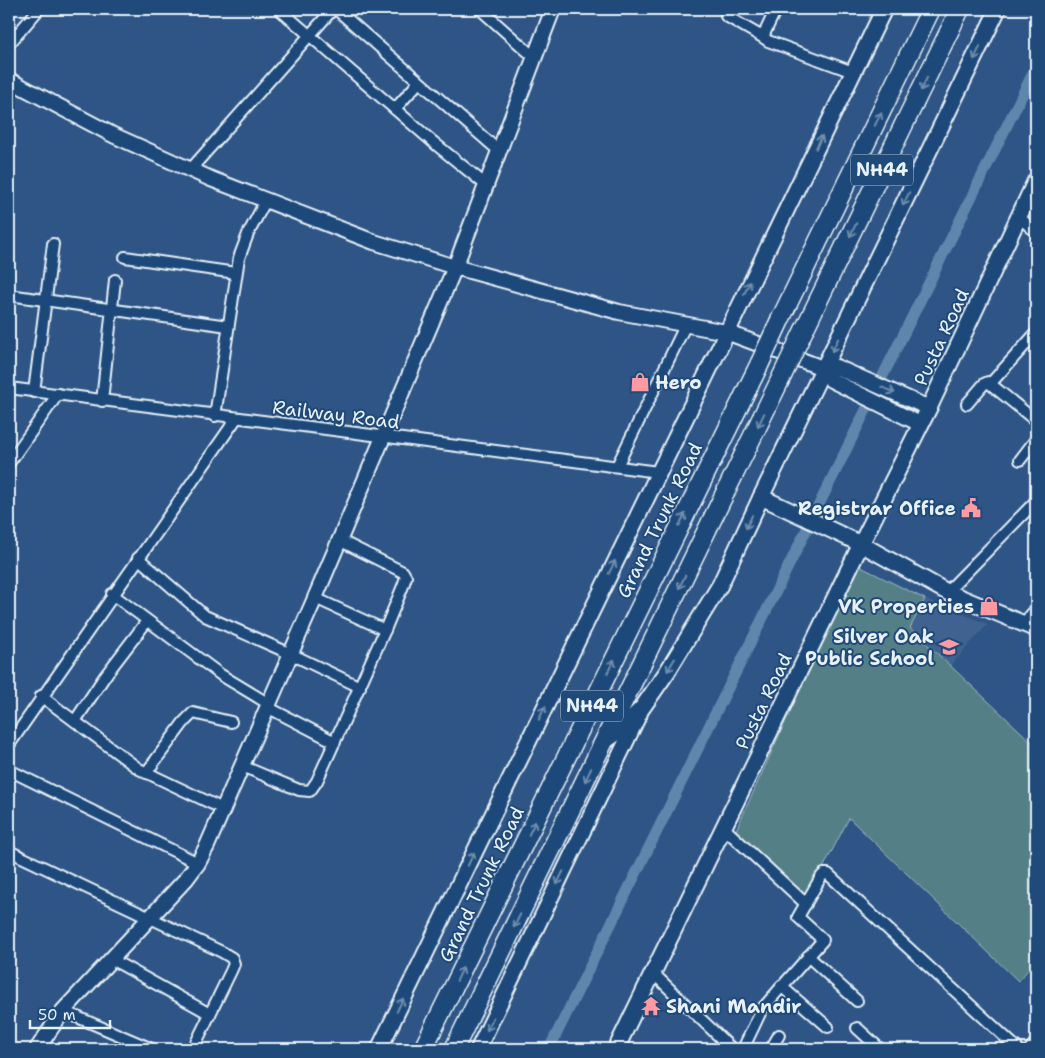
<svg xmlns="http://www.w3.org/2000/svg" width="1045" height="1058" font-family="'Shantell Sans',sans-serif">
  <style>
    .built { fill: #3f6291 }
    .green { fill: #557f86; stroke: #9eb8bf }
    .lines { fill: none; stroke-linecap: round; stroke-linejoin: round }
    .canal { stroke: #6086ae; stroke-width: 11 }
    .minor-casing { stroke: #e8f1f8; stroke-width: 14 }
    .tertiary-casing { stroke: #e8f1f8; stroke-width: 18 }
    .secondary-casing { stroke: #e8f1f8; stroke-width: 19 }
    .trunk-casing { stroke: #e8f1f8; stroke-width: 21 }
    .minor { stroke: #1f4a7a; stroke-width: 10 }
    .tertiary { stroke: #1f4a7a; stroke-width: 14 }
    .secondary { stroke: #1f4a7a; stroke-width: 15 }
    .trunk { stroke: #1f4a7a; stroke-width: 18 }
    .trunk-bridge-casing { stroke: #e8f1f8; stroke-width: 21; stroke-linecap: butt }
    .trunk-bridge { stroke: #1f4a7a; stroke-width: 18 }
    .oneway { stroke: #6f8dac }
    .labels { text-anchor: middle; stroke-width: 4; stroke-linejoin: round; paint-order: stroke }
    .shield { fill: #1f4a7a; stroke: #acbfd2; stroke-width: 1 }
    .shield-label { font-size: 18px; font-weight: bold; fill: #e8f1f8 }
    .street-label { font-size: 19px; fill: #e8f1f8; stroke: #1f4a7a }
    .poi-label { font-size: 19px; font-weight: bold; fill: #e8f1f8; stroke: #1f4a7a; text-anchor: end }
  </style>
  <rect width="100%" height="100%" fill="#2e5585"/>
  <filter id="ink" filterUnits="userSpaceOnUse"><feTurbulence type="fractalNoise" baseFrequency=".02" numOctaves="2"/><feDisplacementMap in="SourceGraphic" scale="10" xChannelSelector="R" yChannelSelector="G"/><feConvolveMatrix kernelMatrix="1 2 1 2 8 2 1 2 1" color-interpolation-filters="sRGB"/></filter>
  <g filter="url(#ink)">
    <path class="built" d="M925,599L988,624L950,666L910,628Z"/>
    <path class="green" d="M857,565L925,599L910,628L1036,746V961L1018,981L849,818L806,901L736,830Z"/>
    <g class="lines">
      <path class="canal" d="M549,1049L1036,67"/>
      <defs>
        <g id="minor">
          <path d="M279,9L433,142L486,185"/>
          <path d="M336,9L499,151"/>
          <path d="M480,9L535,58"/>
          <path d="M776,9L765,32L764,38L768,41L853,72"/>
          <path d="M726,16L764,38"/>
          <path d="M9,44L39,9"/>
          <path d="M395,109L419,82"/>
          <path d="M190,170L333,9"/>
          <path d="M1019,217L1036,232"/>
          <path d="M125,257L236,273"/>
          <path d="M9,295L228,326"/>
          <path d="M991,383L1036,333"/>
          <path d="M9,388L658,472"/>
          <path d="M34,392L53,244"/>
          <path d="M102,401L115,280"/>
          <path d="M967,404L984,384L988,382L1036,421"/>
          <path d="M215,416L239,258L248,234L266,200"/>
          <path d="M1020,460L1036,439"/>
          <path d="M9,463L58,394"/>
          <path d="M617,466L686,324"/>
          <path d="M138,558L205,616L291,654L360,687"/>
          <path d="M947,592L1036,501"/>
          <path d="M112,594L221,675L269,704"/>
          <path d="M315,598L385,630"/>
          <path d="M1023,624L1036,609"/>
          <path d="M41,696L139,769L223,809"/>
          <path d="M267,707L335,742"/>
          <path d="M75,721L105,676L147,621"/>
          <path d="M9,745L236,419"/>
          <path d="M242,766L299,790L310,791L317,781L385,630L403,586L406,577L403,572L339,540"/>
          <path d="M9,770L198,863"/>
          <path d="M146,773L184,722L193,713L231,722"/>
          <path d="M724,828L806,904"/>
          <path d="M9,851L222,952L232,958L234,964L231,971L193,1049"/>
          <path d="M808,956L857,1001"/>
          <path d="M111,959L210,1014"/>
          <path d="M653,973L732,1049"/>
          <path d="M781,986L828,1027"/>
          <path d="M63,1011L152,1049"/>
          <path d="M857,1028L880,1049"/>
          <path d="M743,1049L762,1009L823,940L798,917L821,877L824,874H828L1018,1049"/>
          <path d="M771,1049L779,1035"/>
          <path d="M1030,1049L1036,1042"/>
        </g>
        <g id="tertiary">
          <path d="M9,80L113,135L211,179L374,242L455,267L619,312L726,332L828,370L836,367L929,408"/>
          <path d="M828,370L831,380L920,424"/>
          <path d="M37,1049L63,1011L186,879L198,863L207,846L315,598L455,267L553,9"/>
          <path d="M478,1049L640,713"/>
        </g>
        <g id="secondary">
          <path d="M761,497L861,544L947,592L1036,629"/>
          <path d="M604,742L618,732L642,708L667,672L720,585L761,497L998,9"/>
          <path d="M379,1049L884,9"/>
          <path d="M616,1049L861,544L929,408L1036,180"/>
        </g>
        <g id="trunk">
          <path d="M780,320L931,9"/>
          <path d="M804,330L960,9"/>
          <path d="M423,1049L760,363"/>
          <path d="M454,1049L782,376"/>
        </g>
      </defs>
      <use href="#minor" class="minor-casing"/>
      <use href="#tertiary" class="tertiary-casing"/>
      <use href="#secondary" class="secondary-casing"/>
      <use href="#trunk" class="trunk-casing"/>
      <use href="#minor" class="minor"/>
      <use href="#tertiary" class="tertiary"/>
      <use href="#secondary" class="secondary"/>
      <use href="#trunk" class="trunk"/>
      <defs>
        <g id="trunk-bridge">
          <path d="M760,363L780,320"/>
          <path d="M782,376L804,330"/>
        </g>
      </defs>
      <use href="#trunk-bridge" class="trunk-bridge-casing"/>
      <use href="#trunk-bridge" class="trunk-bridge"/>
    </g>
    <defs><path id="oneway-shaft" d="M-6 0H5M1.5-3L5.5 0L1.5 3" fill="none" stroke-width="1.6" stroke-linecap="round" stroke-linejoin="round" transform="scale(1.25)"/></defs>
    <g class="oneway">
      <use href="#oneway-shaft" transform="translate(977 53) rotate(116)"/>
      <use href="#oneway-shaft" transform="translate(924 84) rotate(116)"/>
      <use href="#oneway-shaft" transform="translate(878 119) rotate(-64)"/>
      <use href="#oneway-shaft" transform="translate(819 142) rotate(-64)"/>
      <use href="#oneway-shaft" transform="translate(906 199) rotate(116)"/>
      <use href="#oneway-shaft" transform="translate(853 230) rotate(116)"/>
      <use href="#oneway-shaft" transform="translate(747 288) rotate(-64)"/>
      <use href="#oneway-shaft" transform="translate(835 345) rotate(116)"/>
      <use href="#oneway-shaft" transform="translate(888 390) rotate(24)"/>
      <use href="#oneway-shaft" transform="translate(761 420) rotate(116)"/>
      <use href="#oneway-shaft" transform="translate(682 520) rotate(-64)"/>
      <use href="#oneway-shaft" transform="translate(749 522) rotate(115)"/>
      <use href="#oneway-shaft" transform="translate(612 567) rotate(-64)"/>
      <use href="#oneway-shaft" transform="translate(682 582) rotate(116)"/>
      <use href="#oneway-shaft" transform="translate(671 665) rotate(121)"/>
      <use href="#oneway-shaft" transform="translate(611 666) rotate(-64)"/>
      <use href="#oneway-shaft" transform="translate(542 713) rotate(-64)"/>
      <use href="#oneway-shaft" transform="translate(588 775) rotate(116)"/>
      <use href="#oneway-shaft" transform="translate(532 828) rotate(-64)"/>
      <use href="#oneway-shaft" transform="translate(471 859) rotate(-64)"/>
      <use href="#oneway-shaft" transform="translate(560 878) rotate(116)"/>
      <use href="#oneway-shaft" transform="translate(517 921) rotate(116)"/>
      <use href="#oneway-shaft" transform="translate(460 974) rotate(-64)"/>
      <use href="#oneway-shaft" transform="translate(400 1005) rotate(-64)"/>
      <use href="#oneway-shaft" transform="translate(490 1024) rotate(116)"/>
    </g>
  </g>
  <defs>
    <symbol id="shop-bare" viewBox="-9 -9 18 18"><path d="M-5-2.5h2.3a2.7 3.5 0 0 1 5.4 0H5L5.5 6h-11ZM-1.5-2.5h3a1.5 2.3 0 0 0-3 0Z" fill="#ff9aa2" stroke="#1f4a7a" stroke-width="2.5" paint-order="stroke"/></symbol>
    <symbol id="civic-bare" viewBox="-9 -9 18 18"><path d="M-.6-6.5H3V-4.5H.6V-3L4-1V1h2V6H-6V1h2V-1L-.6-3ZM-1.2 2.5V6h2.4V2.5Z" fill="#ff9aa2" stroke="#1f4a7a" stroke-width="2.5" paint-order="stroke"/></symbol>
    <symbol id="school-bare" viewBox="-9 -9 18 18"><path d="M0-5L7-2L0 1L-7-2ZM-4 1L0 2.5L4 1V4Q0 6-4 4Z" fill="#ff9aa2" stroke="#1f4a7a" stroke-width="2.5" paint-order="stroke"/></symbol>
    <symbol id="temple-bare" viewBox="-9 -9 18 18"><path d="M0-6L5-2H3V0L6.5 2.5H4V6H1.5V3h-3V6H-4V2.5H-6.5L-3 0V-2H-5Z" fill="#ff9aa2" stroke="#1f4a7a" stroke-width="2.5" paint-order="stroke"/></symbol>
  </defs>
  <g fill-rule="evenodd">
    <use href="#shop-bare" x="626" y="368" width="28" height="28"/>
    <use href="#civic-bare" x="957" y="494" width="28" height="28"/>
    <use href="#shop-bare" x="975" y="592" width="28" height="28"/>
    <use href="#school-bare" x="935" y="633" width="28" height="28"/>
    <use href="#temple-bare" x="637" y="992" width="28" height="28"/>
  </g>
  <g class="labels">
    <g class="shield">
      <rect x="851" y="154.5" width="62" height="31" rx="4"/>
      <rect x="561" y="690.5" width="62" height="31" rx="4"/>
    </g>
    <g class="shield-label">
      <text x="882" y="176">NH44</text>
      <text x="592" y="712">NH44</text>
    </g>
    <g class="street-label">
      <text transform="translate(941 337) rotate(-65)" y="7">Pusta Road</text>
      <text transform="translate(336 414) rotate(7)" y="7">Railway Road</text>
      <text transform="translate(659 520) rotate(-64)" y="7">Grand Trunk Road</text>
      <text transform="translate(763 701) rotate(-64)" y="7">Pusta Road</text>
      <text transform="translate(481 884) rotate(-64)" y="7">Grand Trunk Road</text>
    </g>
    <g class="poi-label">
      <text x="655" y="389" text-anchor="start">Hero</text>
      <text x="956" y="515">Registrar Office</text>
      <text x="974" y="613">VK Properties</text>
      <text x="934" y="643">Silver Oak<tspan x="934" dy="22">Public School</tspan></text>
      <text x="666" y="1013" text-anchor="start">Shani Mandir</text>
    </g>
  </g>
  <rect width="1045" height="1058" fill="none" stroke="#1f4a7a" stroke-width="30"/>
  <rect x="15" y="15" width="1015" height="1028" fill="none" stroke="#e8f1f8" stroke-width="2" filter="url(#ink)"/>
  <path d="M30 1020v8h80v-8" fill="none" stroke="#e8f1f8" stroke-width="2.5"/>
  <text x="38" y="1020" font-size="15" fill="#e8f1f8" stroke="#1f4a7a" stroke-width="4" paint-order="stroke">50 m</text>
</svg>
